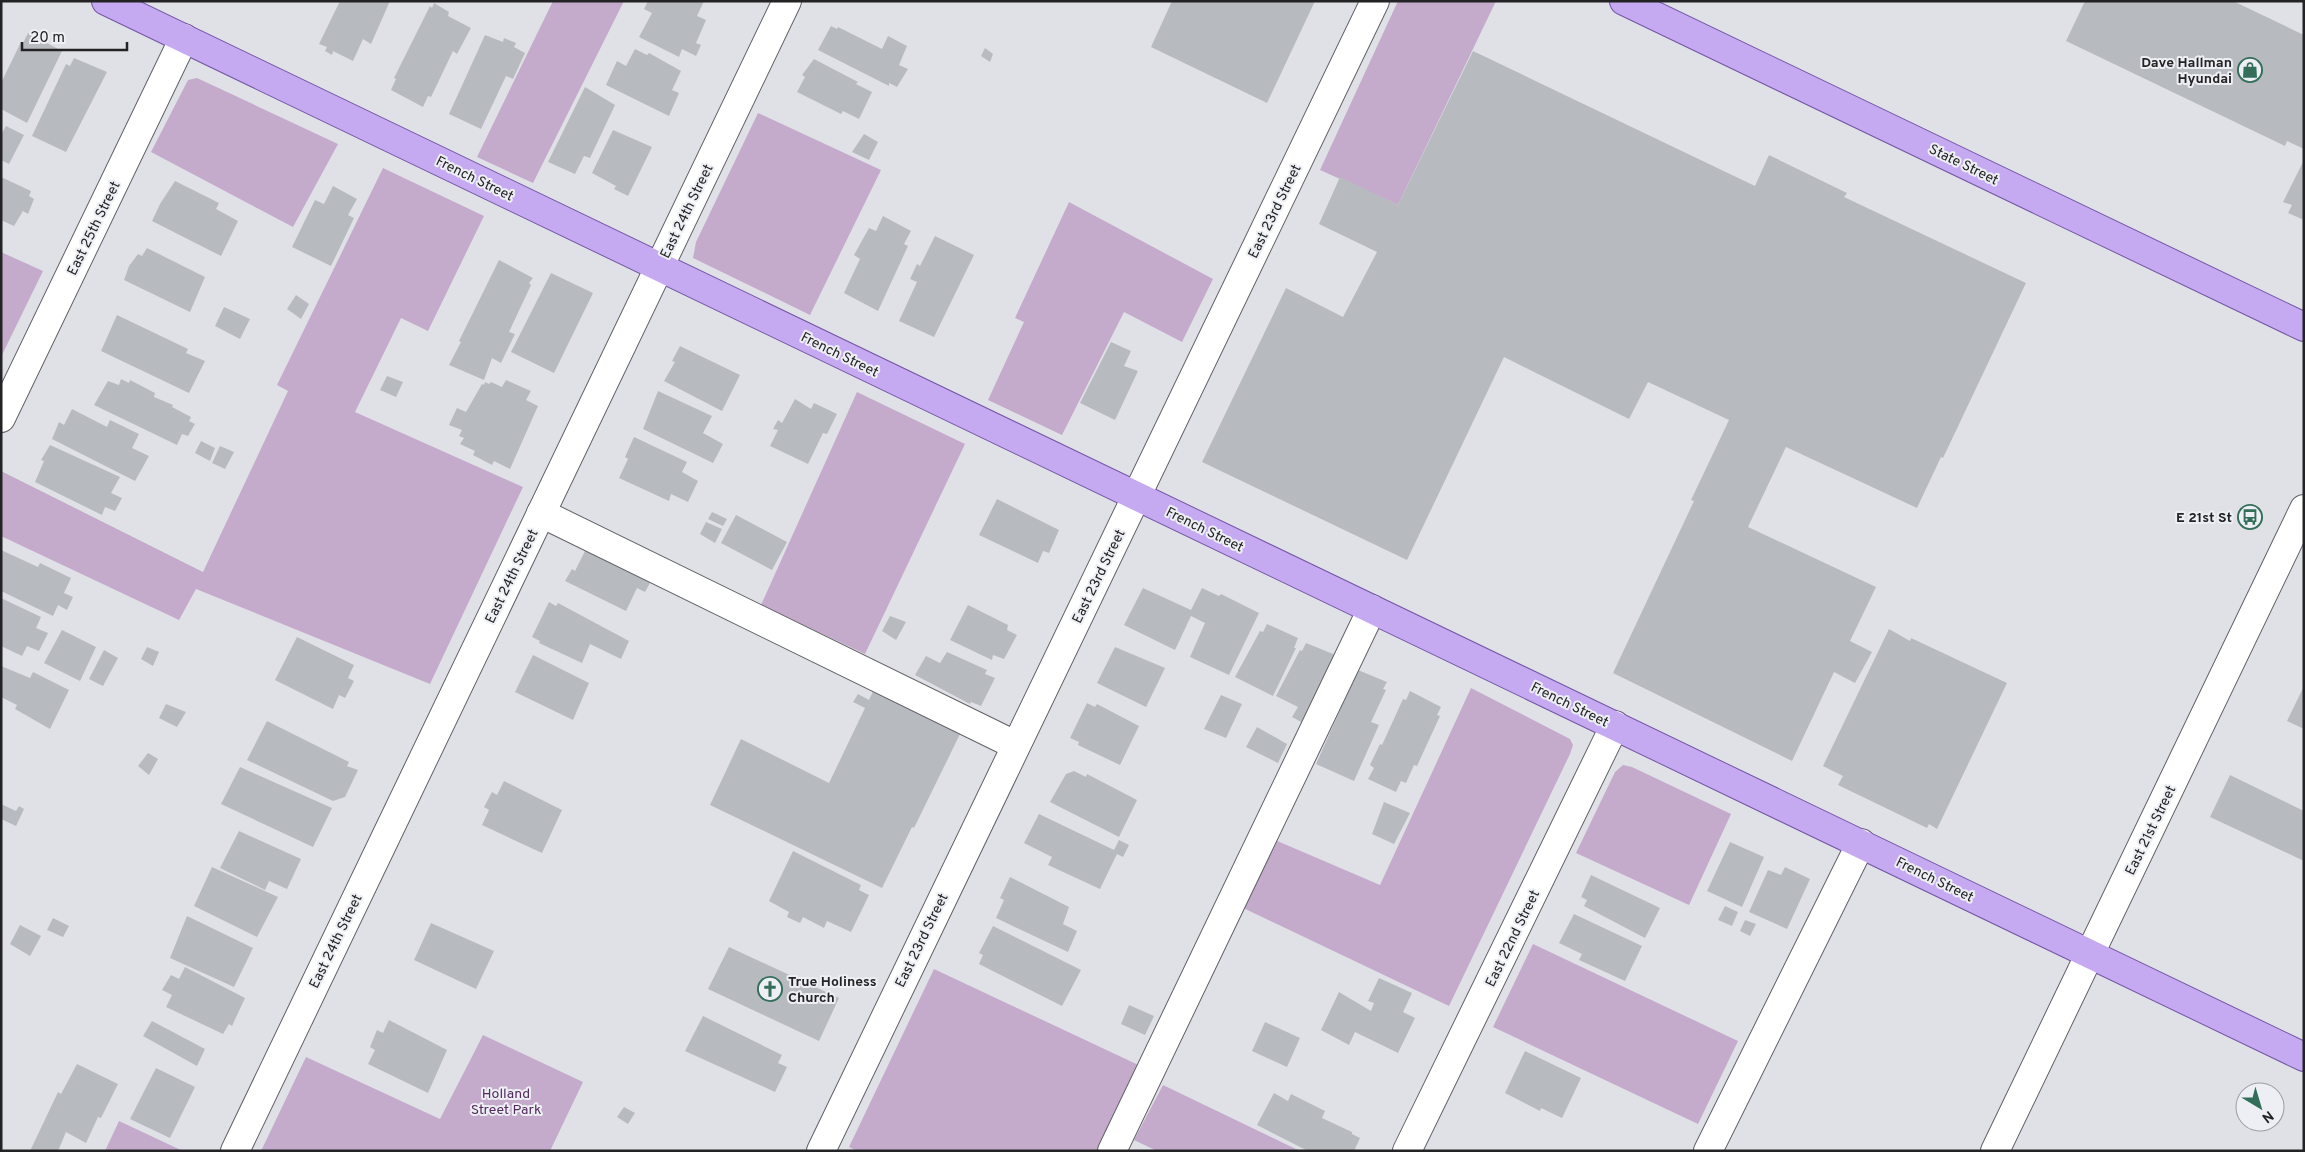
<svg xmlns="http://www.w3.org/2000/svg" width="2305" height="1152" font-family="Overpass,sans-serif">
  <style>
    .green { fill: #c5abcb }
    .building { fill: #b7bbc0 }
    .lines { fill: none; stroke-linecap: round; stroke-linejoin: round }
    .minor-casing { stroke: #616267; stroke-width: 30 }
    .major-casing { stroke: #7356a4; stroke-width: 30 }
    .minor { stroke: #fff; stroke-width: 28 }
    .major { stroke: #c5aaf2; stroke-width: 28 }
    .labels { text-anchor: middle; stroke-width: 4; stroke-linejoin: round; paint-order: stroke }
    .poi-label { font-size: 14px; font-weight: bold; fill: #232325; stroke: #edeff4; text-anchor: end }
    .street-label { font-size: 14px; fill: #232325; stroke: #edeff4 }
    .park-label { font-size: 14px; fill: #532a5c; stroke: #edeff4 }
  </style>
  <rect width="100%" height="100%" fill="#e0e1e7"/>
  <g class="green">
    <path d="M553,1H624L533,183L477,157Z"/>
    <path d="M1398,1H1496L1398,205L1320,170Z"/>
    <path d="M197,78L338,144L293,227L151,152L188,80Z"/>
    <path d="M758,113L881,170L810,315L693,258L696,242Z"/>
    <path d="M383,168L484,216L428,331L401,318L355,412L523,487L430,684L196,589L179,620L1,536V471L203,572L288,391L277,385Z"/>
    <path d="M1069,202L1213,279L1182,342L1124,312L1062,435L988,400L1024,322L1015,318Z"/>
    <path d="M1,252L43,271L1,357Z"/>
    <path d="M857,392L965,444L865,654L761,605Z"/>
    <path d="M1471,688L1570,739L1573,745L1570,754L1449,1006L1241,907L1275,840L1380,885Z"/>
    <path d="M1623,765L1632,767L1731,814L1689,905L1576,853L1615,772Z"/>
    <path d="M1533,944L1738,1041L1698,1124L1493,1027Z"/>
    <path d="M934,969L1147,1069L1106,1151H857L849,1147Z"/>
    <path d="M483,1035L583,1082L550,1151H261L306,1057L440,1119Z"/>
    <path d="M1163,1085L1300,1151H1157L1134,1140Z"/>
    <path d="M119,1121L183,1151H105Z"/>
  </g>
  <g class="building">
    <path d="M340,1H390L371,44L363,39L353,61L333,51L332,55L325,51L327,47L319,44Z"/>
    <path d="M648,1H704L697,16L706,20L696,43L701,45L696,56L682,49L679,57L639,37L652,13L644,9Z"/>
    <path d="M1172,1H1315L1267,103L1151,47Z"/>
    <path d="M2085,1H2233L2304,35V149L2287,141L2285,146L2066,41Z"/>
    <path d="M434,3L449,12L448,16L471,28L457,54L453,51L431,97L428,96L423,107L391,90L396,79L394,78L430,6L432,8Z"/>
    <path d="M831,26L837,29L838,27L882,49L888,36L907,46L899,65L908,69L897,87L889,83V86L818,50Z"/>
    <path d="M28,33L62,51L27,123L1,109V83L21,42L23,43Z"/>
    <path d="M485,35L503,42L504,38L516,43L514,47L525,53L513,79L506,76L481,129L449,114Z"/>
    <path d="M985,48L993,54L990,62L981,56Z"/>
    <path d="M635,49L647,55L649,53L681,71L672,90L679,93L669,116L606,85L617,61L626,66Z"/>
    <path d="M1473,51L1755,186L1769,155L1847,193L1844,197L2026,283L1943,458L1941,457L1917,508L1786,447L1748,527L1876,587L1850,641L1872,652L1855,683L1834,672L1792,761L1613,673L1694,501L1691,500L1729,420L1648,382L1629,419L1504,357L1407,560L1202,462L1286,288L1343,317L1377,252L1319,224L1340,177L1398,205Z"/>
    <path d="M74,58L107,72L66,152L32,136L66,64L70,66Z"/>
    <path d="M814,59L858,82L856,84L872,92L859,119L843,111L841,114L797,92L805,77L802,75Z"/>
    <path d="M585,87L615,105L590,158L584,156L575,174L548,162Z"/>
    <path d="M6,126L24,135L9,164L1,160V135Z"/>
    <path d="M613,130L652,147L628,196L614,189L616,186L592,173Z"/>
    <path d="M864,134L878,142L869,160L852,152Z"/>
    <path d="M2304,160V220L2288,213L2292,205L2283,202Z"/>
    <path d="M1,177L31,191L29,196L34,199L28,214L23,211L14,226L1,220Z"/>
    <path d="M175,181L219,203L216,209L238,221L221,256L152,221L160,204Z"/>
    <path d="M333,186L357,199L348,215L354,218L331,266L292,247L315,200L324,204Z"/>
    <path d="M883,216L911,231L904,244L908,246L878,311L844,293L860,259L854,255L869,228L876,231Z"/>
    <path d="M935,236L974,255L934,337L899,321L917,282L910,279L917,264L920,266Z"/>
    <path d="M147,248L205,277L190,312L124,280L129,266L138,254L142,256Z"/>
    <path d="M499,260L533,278L529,283L531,285L509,332L515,334L501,363L492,358L484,380L449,365L461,342L459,341Z"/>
    <path d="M551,273L593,293L554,373L511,352Z"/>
    <path d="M296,295L309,304L301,319L287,309Z"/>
    <path d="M224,307L250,319L240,339L215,326Z"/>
    <path d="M117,315L188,349L186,353L205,361L189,393L101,351Z"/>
    <path d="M1111,342L1131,351L1124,366L1138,371L1115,420L1080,403Z"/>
    <path d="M680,346L740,375L722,411L664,381L675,362L672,361Z"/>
    <path d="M387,376L403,382L396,397L380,390Z"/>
    <path d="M121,379L129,383L130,380L155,393L154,397L173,405L172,407L191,417L189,421L195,424L188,436L182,434L177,445L94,405L108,381L119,385Z"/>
    <path d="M506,380L531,391L526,400L538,406L510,469L494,461L492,465L473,455L475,451L460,444L464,438L459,436L462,430L449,425L457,408L466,412L482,384L484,385L485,382L489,384L491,382L502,387Z"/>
    <path d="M658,391L712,416L703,433L723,444L713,463L643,429Z"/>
    <path d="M795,399L811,409L814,403L837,414L827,434L823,433L808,464L770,446L778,430L773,429L778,420L782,423Z"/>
    <path d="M72,409L107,427L110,420L139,434L132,448L149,456L135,481L52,439L59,422L64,425Z"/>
    <path d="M634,437L687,462L682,472L698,481L688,502L671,494L669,501L619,478L628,459L625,457Z"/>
    <path d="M201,441L215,448L210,461L195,453Z"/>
    <path d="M50,445L120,477L111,493L122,498L115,511L105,507L102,515L35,482L44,461L41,460Z"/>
    <path d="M220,446L234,452L225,469L212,463Z"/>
    <path d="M997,499L1059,530L1049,553L1043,551L1038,563L979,535Z"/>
    <path d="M712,512L727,519L723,526L708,519Z"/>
    <path d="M736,515L787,542L772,570L721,543Z"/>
    <path d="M706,522L722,529L715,543L700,534Z"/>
    <path d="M586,549L651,581L645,592L637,588L626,611L565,581L572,569L575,571Z"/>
    <path d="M1,550L38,567L40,563L71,578L64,593L73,597L67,610L58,605L53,616L1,591Z"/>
    <path d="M1143,588L1191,610L1202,588L1219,596L1221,594L1259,613L1229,675L1190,657L1205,623L1191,616L1175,650L1124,625Z"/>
    <path d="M1,598L41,617L36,628L48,633L39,651L27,646L22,656L1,646Z"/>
    <path d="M549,602L556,606L558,603L629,641L621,659L590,644L582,663L539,643L540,641L532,637Z"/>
    <path d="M968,605L1008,625L1007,630L1017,635L1004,659L993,655L992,660L950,640Z"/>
    <path d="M890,616L906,622L896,640L882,631Z"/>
    <path d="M1267,624L1298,638L1294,648H1296L1273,696L1235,677L1260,631L1263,632Z"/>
    <path d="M1889,629L1910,641L1911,638L2007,683L1937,829L1929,824L1927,828L1838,785L1843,776L1823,766Z"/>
    <path d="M62,630L96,647L80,681L44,663Z"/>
    <path d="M297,637L354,665L348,678L354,681L345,698L339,695L333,709L275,680Z"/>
    <path d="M1306,643L1338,656L1303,723L1292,717L1298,707L1276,696L1300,650L1302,651Z"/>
    <path d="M147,647L159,652L153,666L141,659Z"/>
    <path d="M1115,647L1165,668L1146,707L1097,683Z"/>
    <path d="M104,650L118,658L103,686L89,679Z"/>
    <path d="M947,652L987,670L985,674L995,678L981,706L971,702L970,704L915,675L926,656L940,663Z"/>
    <path d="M533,655L589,683L573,720L515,692Z"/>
    <path d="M1,666L30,678L33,672L69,690L50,729L15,709L17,705L1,697Z"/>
    <path d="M1358,670L1387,682L1383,689L1386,690L1371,722L1379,725L1354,781L1316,764Z"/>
    <path d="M2304,686V729L2287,721Z"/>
    <path d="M875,687L962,730L914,828L912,827L882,888L710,805L741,739L829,783L865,708L853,702L858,694L869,700Z"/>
    <path d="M1410,691L1441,707L1437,715L1440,716L1417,766L1414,765L1406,783L1401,781L1396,792L1368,779L1374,768L1370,765L1380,744L1382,745L1403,699L1406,700Z"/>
    <path d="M1221,695L1242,704L1226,738L1204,729Z"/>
    <path d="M1087,703L1095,707L1097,704L1139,726L1120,765L1078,745L1079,742L1070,738Z"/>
    <path d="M166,704L186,712L177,727L159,718Z"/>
    <path d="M267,721L349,762L347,766L358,770L345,797L333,801L247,760Z"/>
    <path d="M1257,727L1287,744L1278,763L1246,747Z"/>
    <path d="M148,753L158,759L149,775L138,766Z"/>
    <path d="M240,767L332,808L313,847L221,804Z"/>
    <path d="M1074,771L1086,777L1087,774L1137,800L1119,837L1050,802L1066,774Z"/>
    <path d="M2230,775L2304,811V861L2210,817Z"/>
    <path d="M504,781L562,810L542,853L482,825L489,810L484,807L492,792L497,795Z"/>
    <path d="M1384,802L1410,813L1394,844L1372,834Z"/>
    <path d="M1,804L16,811L19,806L24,809L16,826L1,819Z"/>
    <path d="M1039,814L1114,850L1119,840L1129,845L1123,857L1117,854L1100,889L1048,865L1052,857L1024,843Z"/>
    <path d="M239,831L301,859L287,889L269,881L265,890L220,868Z"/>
    <path d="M1730,842L1764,857L1742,907L1707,891Z"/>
    <path d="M793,851L861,885L859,890L869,895L851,932L827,921L824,928L803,917L800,923L787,917L789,912L769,901Z"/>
    <path d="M212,867L278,897L257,937L194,906Z"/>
    <path d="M1785,867L1810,879L1787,929L1749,912L1768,870L1781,875Z"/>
    <path d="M1591,875L1660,908L1645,938L1584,906L1587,900L1581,897Z"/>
    <path d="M1010,877L1069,907L1063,924L1077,931L1068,952L996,918L1004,900L1000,898Z"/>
    <path d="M1725,906L1738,912L1732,926L1718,920Z"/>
    <path d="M1574,914L1642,946L1625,981L1579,960L1582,954L1559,943Z"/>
    <path d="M187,916L253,948L234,987L170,958Z"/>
    <path d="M53,918L69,926L63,937L47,930Z"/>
    <path d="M1745,920L1756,924L1750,936L1740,931Z"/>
    <path d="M431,923L494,951L476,989L414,960Z"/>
    <path d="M20,925L41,936L30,956L10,944Z"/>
    <path d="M993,926L1081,970L1062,1006L979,964L983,955L979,953Z"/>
    <path d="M729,947L839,998L819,1041L708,989Z"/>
    <path d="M185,967L245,998L232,1026L229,1024L223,1034L166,1007L172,995L162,990L171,975L179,979Z"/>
    <path d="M1379,978L1412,993L1403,1012L1415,1018L1398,1053L1355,1032L1349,1045L1321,1030L1339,992L1371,1011L1374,1003L1368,1001Z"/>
    <path d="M1129,1005L1154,1016L1145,1035L1121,1024Z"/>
    <path d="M703,1016L782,1055L778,1063L787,1067L775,1092L685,1051Z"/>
    <path d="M389,1020L447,1050L428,1093L368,1064L375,1050L370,1047L377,1030L383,1033Z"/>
    <path d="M152,1021L205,1049L197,1066L143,1036Z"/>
    <path d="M1265,1022L1300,1038L1287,1067L1252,1051Z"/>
    <path d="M1525,1051L1581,1078L1562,1118L1541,1108L1540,1111L1505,1093Z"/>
    <path d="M77,1064L118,1084L101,1118L98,1117L86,1143L66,1132L58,1151H30L58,1092L61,1094Z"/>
    <path d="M156,1068L195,1087L170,1138L130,1119Z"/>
    <path d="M1274,1093L1288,1101L1291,1094L1325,1111L1322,1118L1352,1132V1134L1360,1138L1354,1151H1308L1257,1125Z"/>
    <path d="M624,1107L635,1113L628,1124L617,1117Z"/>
  </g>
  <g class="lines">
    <defs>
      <g id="minor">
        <path d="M1,418L184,38"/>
        <path d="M541,513L1015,745"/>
        <path d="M235,1151L787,1"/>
        <path d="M821,1151L1375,1"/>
        <path d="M1112,1151L1372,609"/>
        <path d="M1407,1151L1615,725"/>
        <path d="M1708,1151L1861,843"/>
        <path d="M1995,1151L2304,509"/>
      </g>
      <g id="major">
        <path d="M106,1L2304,1057"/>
        <path d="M1624,1L2304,327"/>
      </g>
    </defs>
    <use href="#minor" class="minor-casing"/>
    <use href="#major" class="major-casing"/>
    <use href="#minor" class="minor"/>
    <use href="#major" class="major"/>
  </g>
  <defs>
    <symbol id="shop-ring" viewBox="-11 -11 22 22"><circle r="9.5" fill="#edeff4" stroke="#326e59" stroke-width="1.5"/><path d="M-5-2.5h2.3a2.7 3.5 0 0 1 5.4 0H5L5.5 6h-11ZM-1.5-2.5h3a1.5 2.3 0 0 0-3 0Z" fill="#326e59"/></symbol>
    <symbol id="bus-ring" viewBox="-11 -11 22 22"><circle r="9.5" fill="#edeff4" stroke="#326e59" stroke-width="1.5"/><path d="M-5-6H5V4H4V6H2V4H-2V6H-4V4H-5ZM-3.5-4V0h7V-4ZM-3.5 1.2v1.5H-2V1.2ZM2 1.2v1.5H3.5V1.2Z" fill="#326e59"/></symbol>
    <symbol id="church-ring" viewBox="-11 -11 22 22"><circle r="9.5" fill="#edeff4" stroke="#326e59" stroke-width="1.5"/><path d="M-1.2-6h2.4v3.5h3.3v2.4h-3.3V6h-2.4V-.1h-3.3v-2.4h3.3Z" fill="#326e59"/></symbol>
  </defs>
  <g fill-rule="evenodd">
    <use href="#shop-ring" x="2236" y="56" width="28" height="28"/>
    <use href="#bus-ring" x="2236" y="503" width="28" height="28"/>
    <use href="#church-ring" x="756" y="975" width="28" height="28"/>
  </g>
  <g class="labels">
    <g class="poi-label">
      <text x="2232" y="67">Dave Hallman<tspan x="2232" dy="16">Hyundai</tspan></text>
      <text x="2232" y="522">E 21st St</text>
      <text x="788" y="986" text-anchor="start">True Holiness<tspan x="788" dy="16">Church</tspan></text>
    </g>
    <g class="street-label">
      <text transform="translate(1964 164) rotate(26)" y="5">State Street</text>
      <text transform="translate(475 178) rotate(26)" y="5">French Street</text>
      <text transform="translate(686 211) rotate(-64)" y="5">East 24th Street</text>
      <text transform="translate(1274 211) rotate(-64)" y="5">East 23rd Street</text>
      <text transform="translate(93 228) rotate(-64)" y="5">East 25th Street</text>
      <text transform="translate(840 354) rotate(26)" y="5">French Street</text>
      <text transform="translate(1205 529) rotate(26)" y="5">French Street</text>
      <text transform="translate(511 576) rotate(-64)" y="5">East 24th Street</text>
      <text transform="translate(1098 576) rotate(-64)" y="5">East 23rd Street</text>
      <text transform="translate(1570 704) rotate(26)" y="5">French Street</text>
      <text transform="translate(2150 830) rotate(-64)" y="5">East 21st Street</text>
      <text transform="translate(1935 879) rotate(26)" y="5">French Street</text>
      <text transform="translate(1512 938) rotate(-64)" y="5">East 22nd Street</text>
      <text transform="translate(921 940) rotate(-64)" y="5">East 23rd Street</text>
      <text transform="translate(335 941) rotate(-64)" y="5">East 24th Street</text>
    </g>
    <g class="park-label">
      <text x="506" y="1098">Holland<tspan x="506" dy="16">Street Park</tspan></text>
    </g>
  </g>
  <rect width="2305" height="1152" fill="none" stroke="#232325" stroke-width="5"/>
  <g transform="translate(2260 1107) rotate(142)"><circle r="24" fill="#edeff4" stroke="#9c9da1"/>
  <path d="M0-4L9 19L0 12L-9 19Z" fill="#326e59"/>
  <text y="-8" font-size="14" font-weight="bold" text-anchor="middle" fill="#232325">N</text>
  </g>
  <path d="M22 42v8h105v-8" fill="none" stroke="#232325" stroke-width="2.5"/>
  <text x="30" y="42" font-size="15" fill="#232325" stroke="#edeff4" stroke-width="4" paint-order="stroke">20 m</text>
</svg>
